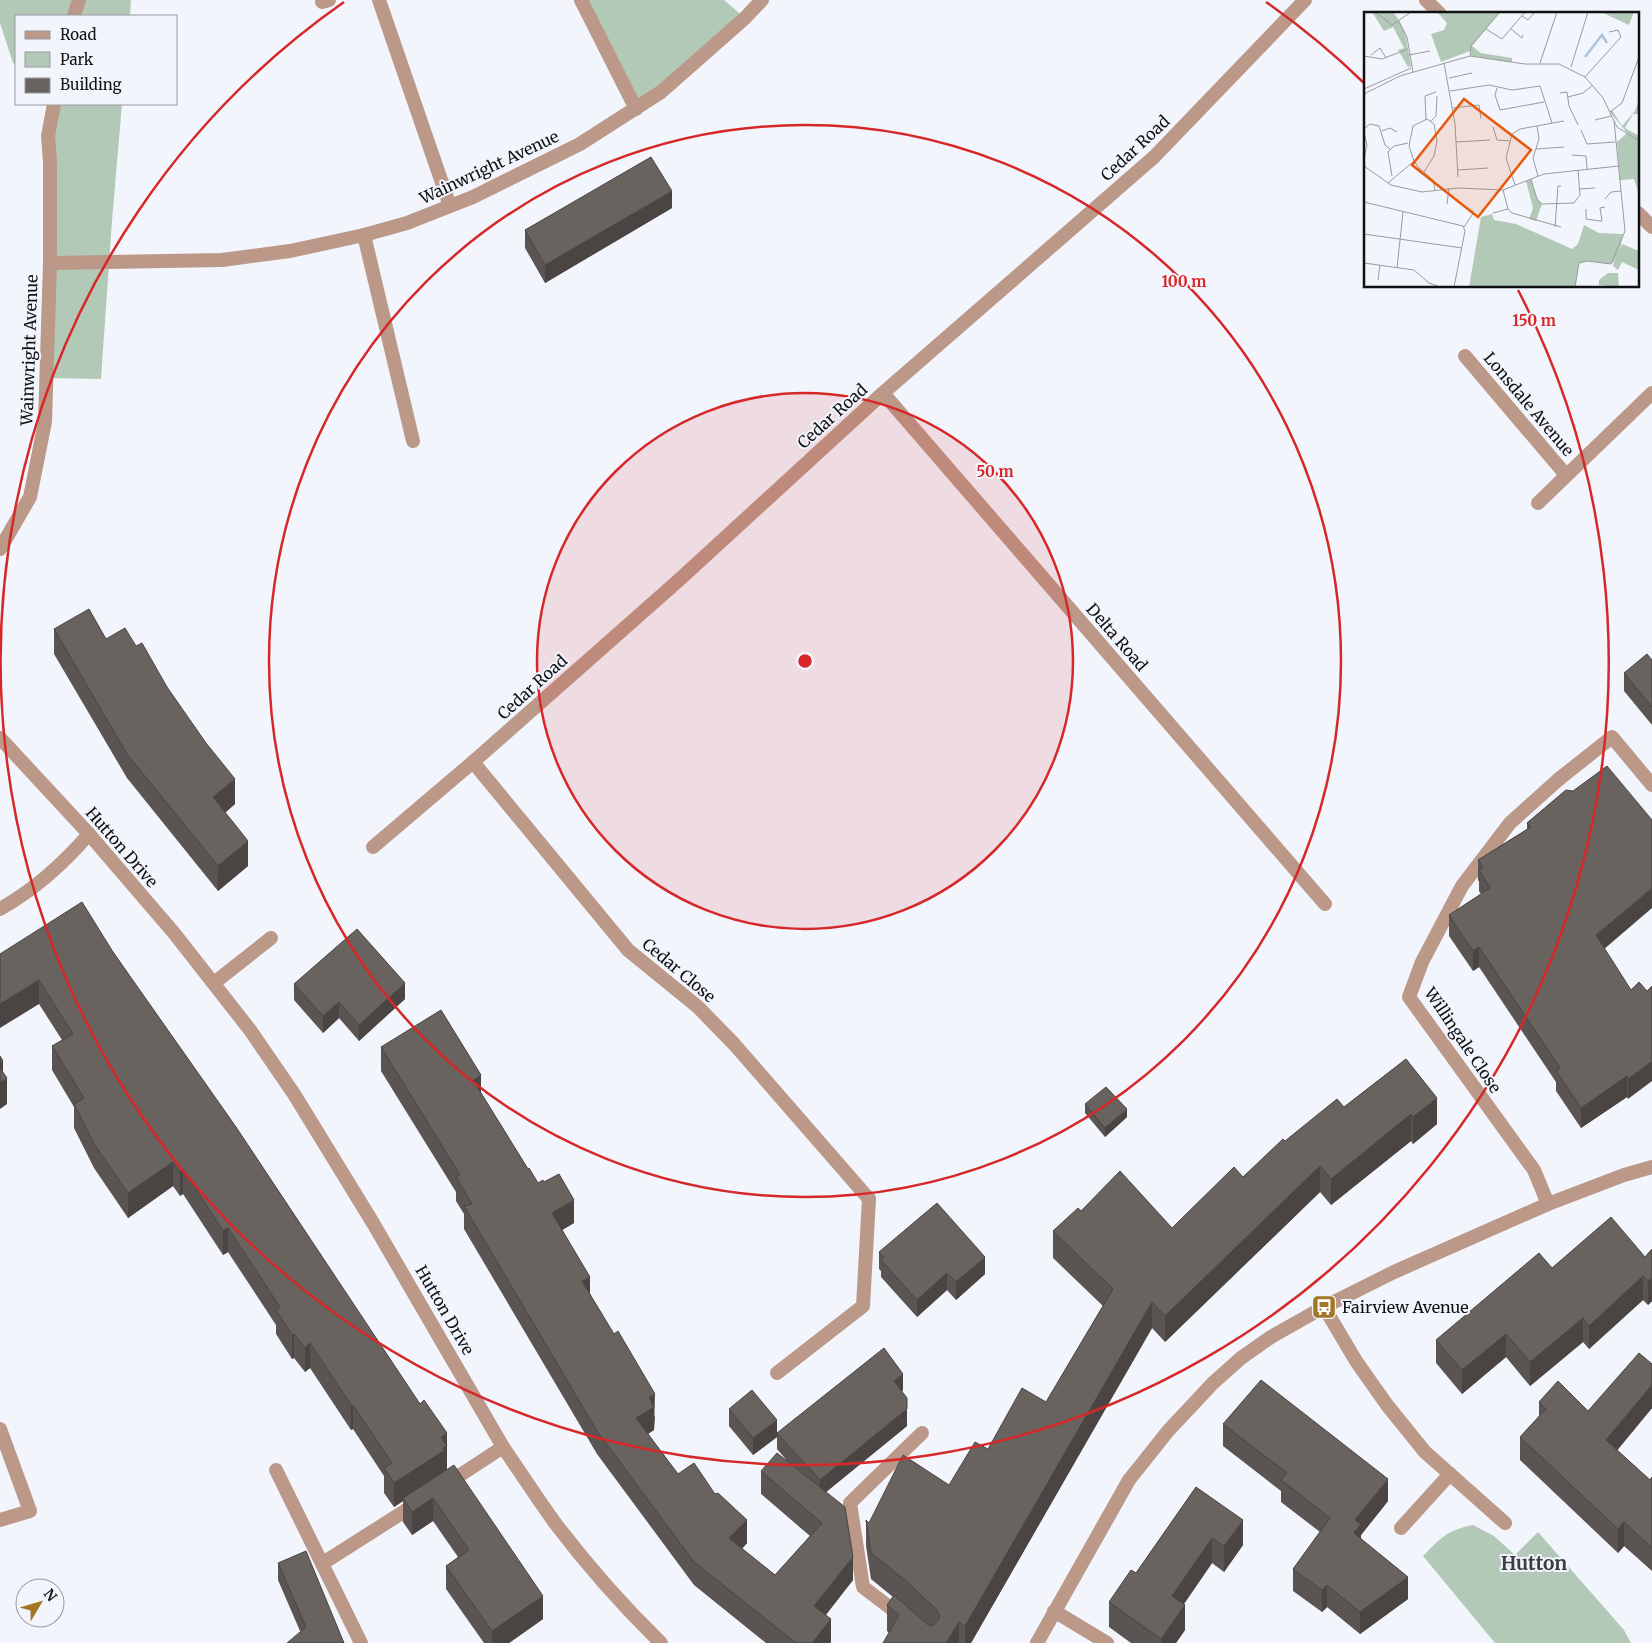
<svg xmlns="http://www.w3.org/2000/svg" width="1652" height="1643" font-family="Merriweather,serif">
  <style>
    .green { fill: #b3c9b8 }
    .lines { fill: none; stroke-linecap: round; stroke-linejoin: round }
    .service { stroke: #bb9888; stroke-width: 14 }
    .minor { stroke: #bb9888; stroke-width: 14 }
    .wall { fill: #5a5552 }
    .shaded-wall { fill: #4a4542 }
    .building { fill: #69635f; stroke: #4a4542 }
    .ring { fill: none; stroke: #d62828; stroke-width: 2.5 }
    .labels { text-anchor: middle; stroke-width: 4; stroke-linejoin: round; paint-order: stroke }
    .street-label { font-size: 16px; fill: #101113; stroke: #f3f5fd }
    .poi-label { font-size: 16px; fill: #101113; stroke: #f3f5fd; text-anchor: start }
    .quarter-label { font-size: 19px; font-weight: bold; fill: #3c3d43; stroke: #f3f5fd }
    .inset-river { fill: none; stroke: #aac4dc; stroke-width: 2.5 }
    .inset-road { fill: none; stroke: #989a9f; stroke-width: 1 }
    .view { fill: #e8590c; fill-opacity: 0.15; stroke: #e8590c; stroke-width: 2.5 }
    .inset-edge { fill: none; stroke: #101113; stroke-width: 2.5 }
    .centre { fill: #d62828; stroke: #f3f5fd; stroke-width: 2.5 }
    .ring-label { font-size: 15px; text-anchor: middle; font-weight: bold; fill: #d62828; stroke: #f3f5fd; stroke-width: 4; stroke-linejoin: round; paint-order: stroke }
  </style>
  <rect width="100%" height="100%" fill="#f3f5fd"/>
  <g class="green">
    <path d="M0,0H131L130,16H16V64L13,63L0,23Z"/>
    <path d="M581,0H724L745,18L636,109Z"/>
    <path d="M54,104H122L112,221L101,379L47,378Z"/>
    <path d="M1473,1525L1494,1536L1515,1555L1538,1532L1624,1630L1631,1643H1495L1423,1556C1441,1538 1447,1530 1473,1525Z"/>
  </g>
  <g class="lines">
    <g class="service">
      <path d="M379,0L450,206"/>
      <path d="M322,2L329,0"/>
      <path d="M364,235L413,441"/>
      <path d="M1559,779L1612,737L1652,785"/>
      <path d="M777,1373L863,1306L869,1199"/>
      <path d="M276,1470L361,1643"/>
      <path d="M445,1485L503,1447"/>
      <path d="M323,1563L419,1502"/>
      <path d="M1054,1611L1107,1643"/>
      <path d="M901,1616L863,1587L850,1503L922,1433"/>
    </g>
    <g class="minor">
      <path d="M581,0L636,109"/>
      <path d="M1426,0L1440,14"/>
      <path d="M74,16L79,0"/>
      <path d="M1638,213L1652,227"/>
      <path d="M50,263L222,260L290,251L364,235L407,223L473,197L580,144L661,92L745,18L762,0"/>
      <path d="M1465,356L1566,475"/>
      <path d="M883,393L1325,904"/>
      <path d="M1538,503L1652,393"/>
      <path d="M0,549L30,497L45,422L50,263V162L48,136L54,104"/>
      <path d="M0,738L89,834L174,933L250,1030L294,1094L373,1223L503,1447C520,1472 537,1498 555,1523C587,1565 623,1606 661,1643"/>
      <path d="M473,762L628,950L698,1007L734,1044L869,1199"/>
      <path d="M373,847L473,762L679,580L883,393L1154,157L1305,0"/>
      <path d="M0,909C34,890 63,864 89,834"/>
      <path d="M214,983L271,938"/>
      <path d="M1548,1204L1534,1170L1409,997L1422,962L1462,886L1510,823L1559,779"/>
      <path d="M1324,1307L1356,1361L1387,1405L1425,1452L1505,1523"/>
      <path d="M0,1429L30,1511L0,1520"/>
      <path d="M1401,1528L1450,1474"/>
      <path d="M1037,1643L1129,1480L1168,1431L1213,1383L1241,1358L1271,1337L1324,1307L1394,1272L1548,1204L1624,1175L1652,1167"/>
    </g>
  </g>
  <g class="wall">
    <path d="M672,208L545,283L525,248V230Z"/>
    <path d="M54,629L106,639L235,804L225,813L248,866L218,891L127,778L54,654Z"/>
    <path d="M1652,660V725L1624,691V673Z"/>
    <path d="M1566,790L1604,949L1631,990L1628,1099L1627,1097L1581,1128L1556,1091V1082L1479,967L1473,971L1449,936V915L1481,894L1479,891V882L1478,880V860L1527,829V823Z"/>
    <path d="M113,952L447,1445V1470L543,1619L509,1643H484L446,1589V1566L458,1557L433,1521L412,1535L403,1522V1501L394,1507L384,1493V1476L353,1429L351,1430L310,1368L305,1372L294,1358L292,1359L276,1334V1325L228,1252L223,1255L183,1194L180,1196L173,1186L128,1218L94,1168L74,1128V1107L52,1070V1046L62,1040L39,1004L0,954Z"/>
    <path d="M294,984L405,999L359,1041L339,1018L323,1033L294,1000Z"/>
    <path d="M381,1047L481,1093L528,1169L538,1183L574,1223L562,1230L590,1294L655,1417L654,1430L648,1434L678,1474L747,1543L742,1549L775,1575L810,1536L761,1494V1471L788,1462L777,1449V1433L903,1390L902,1391L907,1426L826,1492L853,1580L826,1615L831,1642L830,1643H766L694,1585L597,1454L464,1229V1214L456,1201V1192L381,1071Z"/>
    <path d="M1406,1059L1437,1124L1413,1144L1411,1141L1331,1205L1320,1192L1165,1342L1152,1328L971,1643H883L889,1633L887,1631V1605L893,1597L871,1579L866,1546V1520L869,1523L949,1485L988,1449L1046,1402L1103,1306L1053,1258V1231L1081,1211L1172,1228L1243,1177L1285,1141L1344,1107Z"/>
    <path d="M1085,1104L1127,1117L1105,1137L1085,1113Z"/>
    <path d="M1652,1249V1301L1648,1305L1643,1300L1589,1349L1583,1342L1530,1386L1506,1357L1462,1394L1436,1363V1340L1552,1268L1645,1257Z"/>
    <path d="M879,1252L985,1274L956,1300L947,1290L917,1317L881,1277V1271L879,1269Z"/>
    <path d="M1652,1364V1408L1617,1450L1650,1480L1652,1477V1571L1624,1546L1618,1553L1520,1460V1437L1539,1416V1402L1588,1411Z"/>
    <path d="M729,1409L777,1437L753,1455L729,1426Z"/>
    <path d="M1223,1424L1388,1501L1361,1535V1538L1408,1599L1360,1634L1327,1607L1322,1612L1293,1591V1569L1320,1532L1281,1502V1491L1223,1446Z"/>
    <path d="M1196,1487L1243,1545L1224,1572L1212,1563L1184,1604L1185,1630L1176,1643H1131L1109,1627V1602L1136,1573Z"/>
    <path d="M278,1563L344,1643L300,1631L278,1580Z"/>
  </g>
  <g class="shaded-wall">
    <path d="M672,191V208L545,283V265Z"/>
    <path d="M235,779V804L213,822V797Z"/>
    <path d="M248,841V866L218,891V866Z"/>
    <path d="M1652,888V908L1596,956V935Z"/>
    <path d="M1479,947V967L1473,971V951Z"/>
    <path d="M39,980V1004L0,1028V1004Z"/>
    <path d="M405,983V999L359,1041V1025Z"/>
    <path d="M339,1002V1018L323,1033V1016Z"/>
    <path d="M3,1061V1081L7,1078V1104L0,1109V1063Z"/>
    <path d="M1652,1061V1081L1628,1099V1079Z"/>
    <path d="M481,1075V1098L473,1080Z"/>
    <path d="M1627,1076V1097L1581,1128V1108Z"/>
    <path d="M1437,1098V1124L1413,1144V1117Z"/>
    <path d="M1127,1109V1117L1105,1137V1128Z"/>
    <path d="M1411,1114V1141L1331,1205V1179Z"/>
    <path d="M173,1162V1186L128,1218V1193Z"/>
    <path d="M1320,1166V1192L1165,1342V1316Z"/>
    <path d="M183,1169V1194L180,1196V1172Z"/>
    <path d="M574,1200V1223L552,1236V1213Z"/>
    <path d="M228,1228V1252L223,1255V1231Z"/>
    <path d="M985,1257V1274L956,1300V1282Z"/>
    <path d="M947,1273V1290L917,1317V1300Z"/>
    <path d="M1643,1276V1300L1589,1349V1326Z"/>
    <path d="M590,1277V1300L582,1281Z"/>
    <path d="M1652,1278V1301L1648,1305V1281Z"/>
    <path d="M1152,1302V1328L971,1643H965V1626Z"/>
    <path d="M1583,1318V1342L1530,1386V1362Z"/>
    <path d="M294,1334V1358L292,1359V1335Z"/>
    <path d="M1506,1334V1357L1462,1394V1370Z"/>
    <path d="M310,1343V1368L305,1372V1348Z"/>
    <path d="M903,1374V1390L894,1398V1381Z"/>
    <path d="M1652,1385V1408L1606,1464V1440Z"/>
    <path d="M655,1394L654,1430L636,1441V1418L649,1397Z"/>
    <path d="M351,1405H353V1429L351,1430Z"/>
    <path d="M907,1409V1426L820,1497V1480Z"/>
    <path d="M777,1420V1437L753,1455V1438Z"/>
    <path d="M447,1433V1470L403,1498V1501L394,1507V1483L441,1437Z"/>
    <path d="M1388,1479V1501L1361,1535V1547L1354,1533L1355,1520Z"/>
    <path d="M433,1498V1521L412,1535V1512Z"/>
    <path d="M747,1520V1543L729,1562V1538Z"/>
    <path d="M1243,1520V1545L1224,1572V1546Z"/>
    <path d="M1624,1522V1546L1618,1553V1529Z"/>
    <path d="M1212,1538V1563L1172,1621V1596Z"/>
    <path d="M853,1557V1580L814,1629V1606Z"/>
    <path d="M1408,1577V1599L1360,1634V1612Z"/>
    <path d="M1327,1585V1607L1322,1612V1590Z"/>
    <path d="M543,1596V1619L509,1643H492V1631Z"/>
    <path d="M1185,1605V1630L1176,1643H1161V1639Z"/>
    <path d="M831,1619V1642L830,1643H812Z"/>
    <path d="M959,1622V1643H946Z"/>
  </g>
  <g class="building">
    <path d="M651,157L672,191L545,265L525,230Z"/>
    <path d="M89,609L106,639L125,628L136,646L142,643L167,687L206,743L235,779L213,797L248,841L218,866L127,754L54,629Z"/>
    <path d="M1647,654L1652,660V707L1624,673Z"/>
    <path d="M1607,766L1652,820V888L1596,935L1631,990L1639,982L1647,991L1652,986V1061L1628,1079L1627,1076L1581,1108L1556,1071L1560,1068L1479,947L1473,951L1449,915L1490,888L1479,870L1483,867L1478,860L1531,827L1527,823L1566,790L1573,791Z"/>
    <path d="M82,902L113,952L236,1127L420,1404L424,1400L447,1433L441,1437L447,1446L443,1448L445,1450L394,1483L384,1468L392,1463L353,1405H351L310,1343L305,1348L294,1334L292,1335L276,1310L280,1307L228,1228L223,1231L183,1169L180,1172L173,1162L128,1193L94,1144L74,1104L84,1098L52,1046L73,1034L39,980L0,1004V954Z"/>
    <path d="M357,929L405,983L359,1025L339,1002L323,1016L294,984Z"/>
    <path d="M441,1010L481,1075L473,1080L528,1169L529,1168L538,1183L543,1180L544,1182L559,1174L574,1200L552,1213L590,1277L582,1281L614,1334L618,1331L655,1394L649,1397L654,1407L636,1418L678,1474L694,1463L715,1494L718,1493L747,1520L729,1538L775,1575L822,1523L761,1471L777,1453L845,1507L853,1557L814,1606L831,1619L812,1643H796L694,1562L597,1431L464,1206L472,1204L456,1177L460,1175L381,1047Z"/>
    <path d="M0,1056L3,1061L0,1063Z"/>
    <path d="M1406,1059L1437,1098L1413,1117L1411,1114L1331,1179L1320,1166L1165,1316L1152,1302L965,1626L959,1622L946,1643H883L899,1615L887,1605L894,1595L928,1625H934L939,1619V1615L937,1610L905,1580L871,1553L866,1520L869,1523L903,1455L949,1485L975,1442L988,1449L1022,1388L1046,1402L1113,1289L1053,1231L1078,1208L1081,1211L1120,1171L1172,1228L1234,1167L1243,1177L1283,1139L1285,1141L1337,1099L1344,1107Z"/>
    <path d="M0,1068L7,1078L0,1083Z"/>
    <path d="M1106,1087L1127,1109L1105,1128L1085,1104Z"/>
    <path d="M937,1203L985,1257L956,1282L947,1273L917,1300L881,1260L884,1257L879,1252Z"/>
    <path d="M1611,1217L1645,1257L1652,1249V1278L1648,1281L1643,1276L1589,1326L1583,1318L1530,1362L1506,1334L1462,1370L1436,1340L1539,1253L1552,1268Z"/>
    <path d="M884,1348L903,1374L894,1381L907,1398V1409L820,1480L777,1433Z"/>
    <path d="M1639,1353L1652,1364V1385L1606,1440L1650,1480L1652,1477V1548L1624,1522L1618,1529L1520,1437L1546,1409L1539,1402L1558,1381L1588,1411Z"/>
    <path d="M1261,1380L1388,1479L1355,1520L1361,1524L1354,1533L1408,1577L1360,1612L1327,1585L1322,1590L1293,1569L1330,1518L1281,1480L1287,1473L1223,1424Z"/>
    <path d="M752,1390L777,1420L753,1438L729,1409Z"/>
    <path d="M454,1465L543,1596L492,1631L446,1566L469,1550L433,1498L412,1512L403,1498Z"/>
    <path d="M1196,1487L1243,1520L1224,1546L1212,1538L1172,1596L1185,1605L1161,1639L1109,1602L1131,1570L1136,1573Z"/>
    <path d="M306,1551L344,1643H287L306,1627L278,1563Z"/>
  </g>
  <circle cx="805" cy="661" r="268" fill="#d62828" fill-opacity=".12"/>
  <g class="ring">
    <circle cx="805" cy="661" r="268"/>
    <circle cx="805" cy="661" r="536"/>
    <path d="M1266 2A804 804 0 0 1 1364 83M1518 290A804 804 0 1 1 344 2"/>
  </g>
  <defs>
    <symbol id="bus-square" viewBox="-11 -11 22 22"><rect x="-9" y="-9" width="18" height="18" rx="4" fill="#a37728" stroke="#f3f5fd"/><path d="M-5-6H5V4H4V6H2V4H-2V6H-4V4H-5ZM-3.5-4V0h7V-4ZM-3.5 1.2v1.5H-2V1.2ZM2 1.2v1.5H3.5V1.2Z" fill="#fff"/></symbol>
  </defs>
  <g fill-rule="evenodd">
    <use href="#bus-square" x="1310" y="1293" width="28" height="28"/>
  </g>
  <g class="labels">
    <g class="street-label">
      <text transform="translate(1135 148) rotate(-43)" y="6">Cedar Road</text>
      <text transform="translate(489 167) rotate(-25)" y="6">Wainwright Avenue</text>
      <text transform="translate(29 350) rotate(-88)" y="6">Wainwright Avenue</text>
      <text transform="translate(1529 404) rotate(50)" y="6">Lonsdale Avenue</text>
      <text transform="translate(832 416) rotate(-42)" y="6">Cedar Road</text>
      <text transform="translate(1117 637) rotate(49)" y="6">Delta Road</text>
      <text transform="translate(532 687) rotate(-42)" y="6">Cedar Road</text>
      <text transform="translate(122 847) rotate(49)" y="6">Hutton Drive</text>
      <text transform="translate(679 970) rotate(40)" y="6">Cedar Close</text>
      <text transform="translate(1463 1040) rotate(56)" y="6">Willingale Close</text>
      <text transform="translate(445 1310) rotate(60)" y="6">Hutton Drive</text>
    </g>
    <g class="poi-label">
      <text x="1342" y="1313">Fairview Avenue</text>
    </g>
    <g class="quarter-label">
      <text x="1534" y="1570">Hutton</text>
    </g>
  </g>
  <g transform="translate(1364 12)">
    <rect width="275" height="275" fill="#f3f5fd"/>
    <path d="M8,0H29L35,8L41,20L47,54L44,55L34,38L40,36L29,15L20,19ZM73,0H136L108,34L117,41L148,46V50L107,44L106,39L77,50L67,22L80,18L83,11ZM237,0H270L265,13ZM275,87V102H269L261,116L275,124V182L270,167L256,168L253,130L263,121L246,100L248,98L258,114L271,99ZM167,167L173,187L178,192L172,209L165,207L169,196L162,169ZM128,202L130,208L152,212L208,237L214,232L220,213L235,221L259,222L256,237L258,232L275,239V258L258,250L254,258L249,254L250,249L247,252L223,249L215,251L211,275H105L117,205ZM244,261H254L255,275L235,273V268Z" fill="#b3c9b8"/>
    <path class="inset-river" d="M221,45L238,23L243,31"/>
    <path class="inset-road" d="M11,0L28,13L47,0M158,4L164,8L171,0M35,10L43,25L49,60M122,17L138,27L161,0M147,17L158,26L159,23M7,43L16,36L22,46M45,43L66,39M0,44L18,47L44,37M106,44L107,34L136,0M80,51L91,112L94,165M176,51L193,0M207,55L224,0M221,65L257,25L254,18L245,20M85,66L108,61M133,76L131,83L136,98L180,90M0,77L47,56M86,79L125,73L148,78L176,74L188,111M196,81L203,80L205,94L214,113M0,82L36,64L106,44L161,52H195L221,65L239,86L253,115L275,129M204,85L219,81L229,73M89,96L115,93L117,107M246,100L258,91L275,45M62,108L61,84L72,80M231,108L247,104M67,109L72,104L73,84M173,114L175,127L169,146L174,164M129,115L133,128L146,129M0,117L6,112L15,114L21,133L26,137M217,118L223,132L251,130M18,119L26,116L33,120M0,121L3,133L0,147M92,130L126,128M172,137L200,135M208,143L222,144L223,157M0,154L27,173L58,180L94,176L139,178L180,162L255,154M94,158L124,156M60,160L70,144L73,129L70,112L63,107L49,114L45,134L50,149L55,156L69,168L71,178M28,164L24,140L30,134L44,131M167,167L173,187L178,192L210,191L216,183L214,158M24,171L50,149M151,173L142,146L148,122L156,117L200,109M216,177L231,176M139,178L144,197L148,201L197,215M241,187L247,180L257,179M0,190L99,214L101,219L90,275M83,192L85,176M222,197V207L236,209H238L236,196L241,195M129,201L144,197M100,215L110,200L104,198M191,215L194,174H197M0,222L98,236M0,251L50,258L65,271L76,275M33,256L39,200M14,268L16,253M211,275L215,251L223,249L247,252L261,219L250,109"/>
    <path class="view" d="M100,87L167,138L114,205L48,153Z"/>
    <rect width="275" height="275" class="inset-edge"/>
  </g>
  <circle cx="805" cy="661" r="8" class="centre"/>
  <g class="ring-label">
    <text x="1184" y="287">100 m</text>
    <text x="1534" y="326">150 m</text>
    <text x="995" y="477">50 m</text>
  </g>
  <rect x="15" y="15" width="162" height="90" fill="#f3f5fd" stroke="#989a9f"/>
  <rect x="25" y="31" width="25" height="8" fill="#bb9888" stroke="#989a9f"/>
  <text x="60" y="40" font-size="15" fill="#101113">Road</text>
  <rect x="25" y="52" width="25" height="15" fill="#b3c9b8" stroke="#989a9f"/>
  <text x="60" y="65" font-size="15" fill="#101113">Park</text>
  <rect x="25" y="78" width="25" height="15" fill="#69635f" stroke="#989a9f"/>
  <text x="60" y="90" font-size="15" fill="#101113">Building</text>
  <g transform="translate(40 1603) rotate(52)"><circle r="24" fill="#f3f5fd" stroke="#989a9f"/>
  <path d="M0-4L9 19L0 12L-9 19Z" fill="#a37728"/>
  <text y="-8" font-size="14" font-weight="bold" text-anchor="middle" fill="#101113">N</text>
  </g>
</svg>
